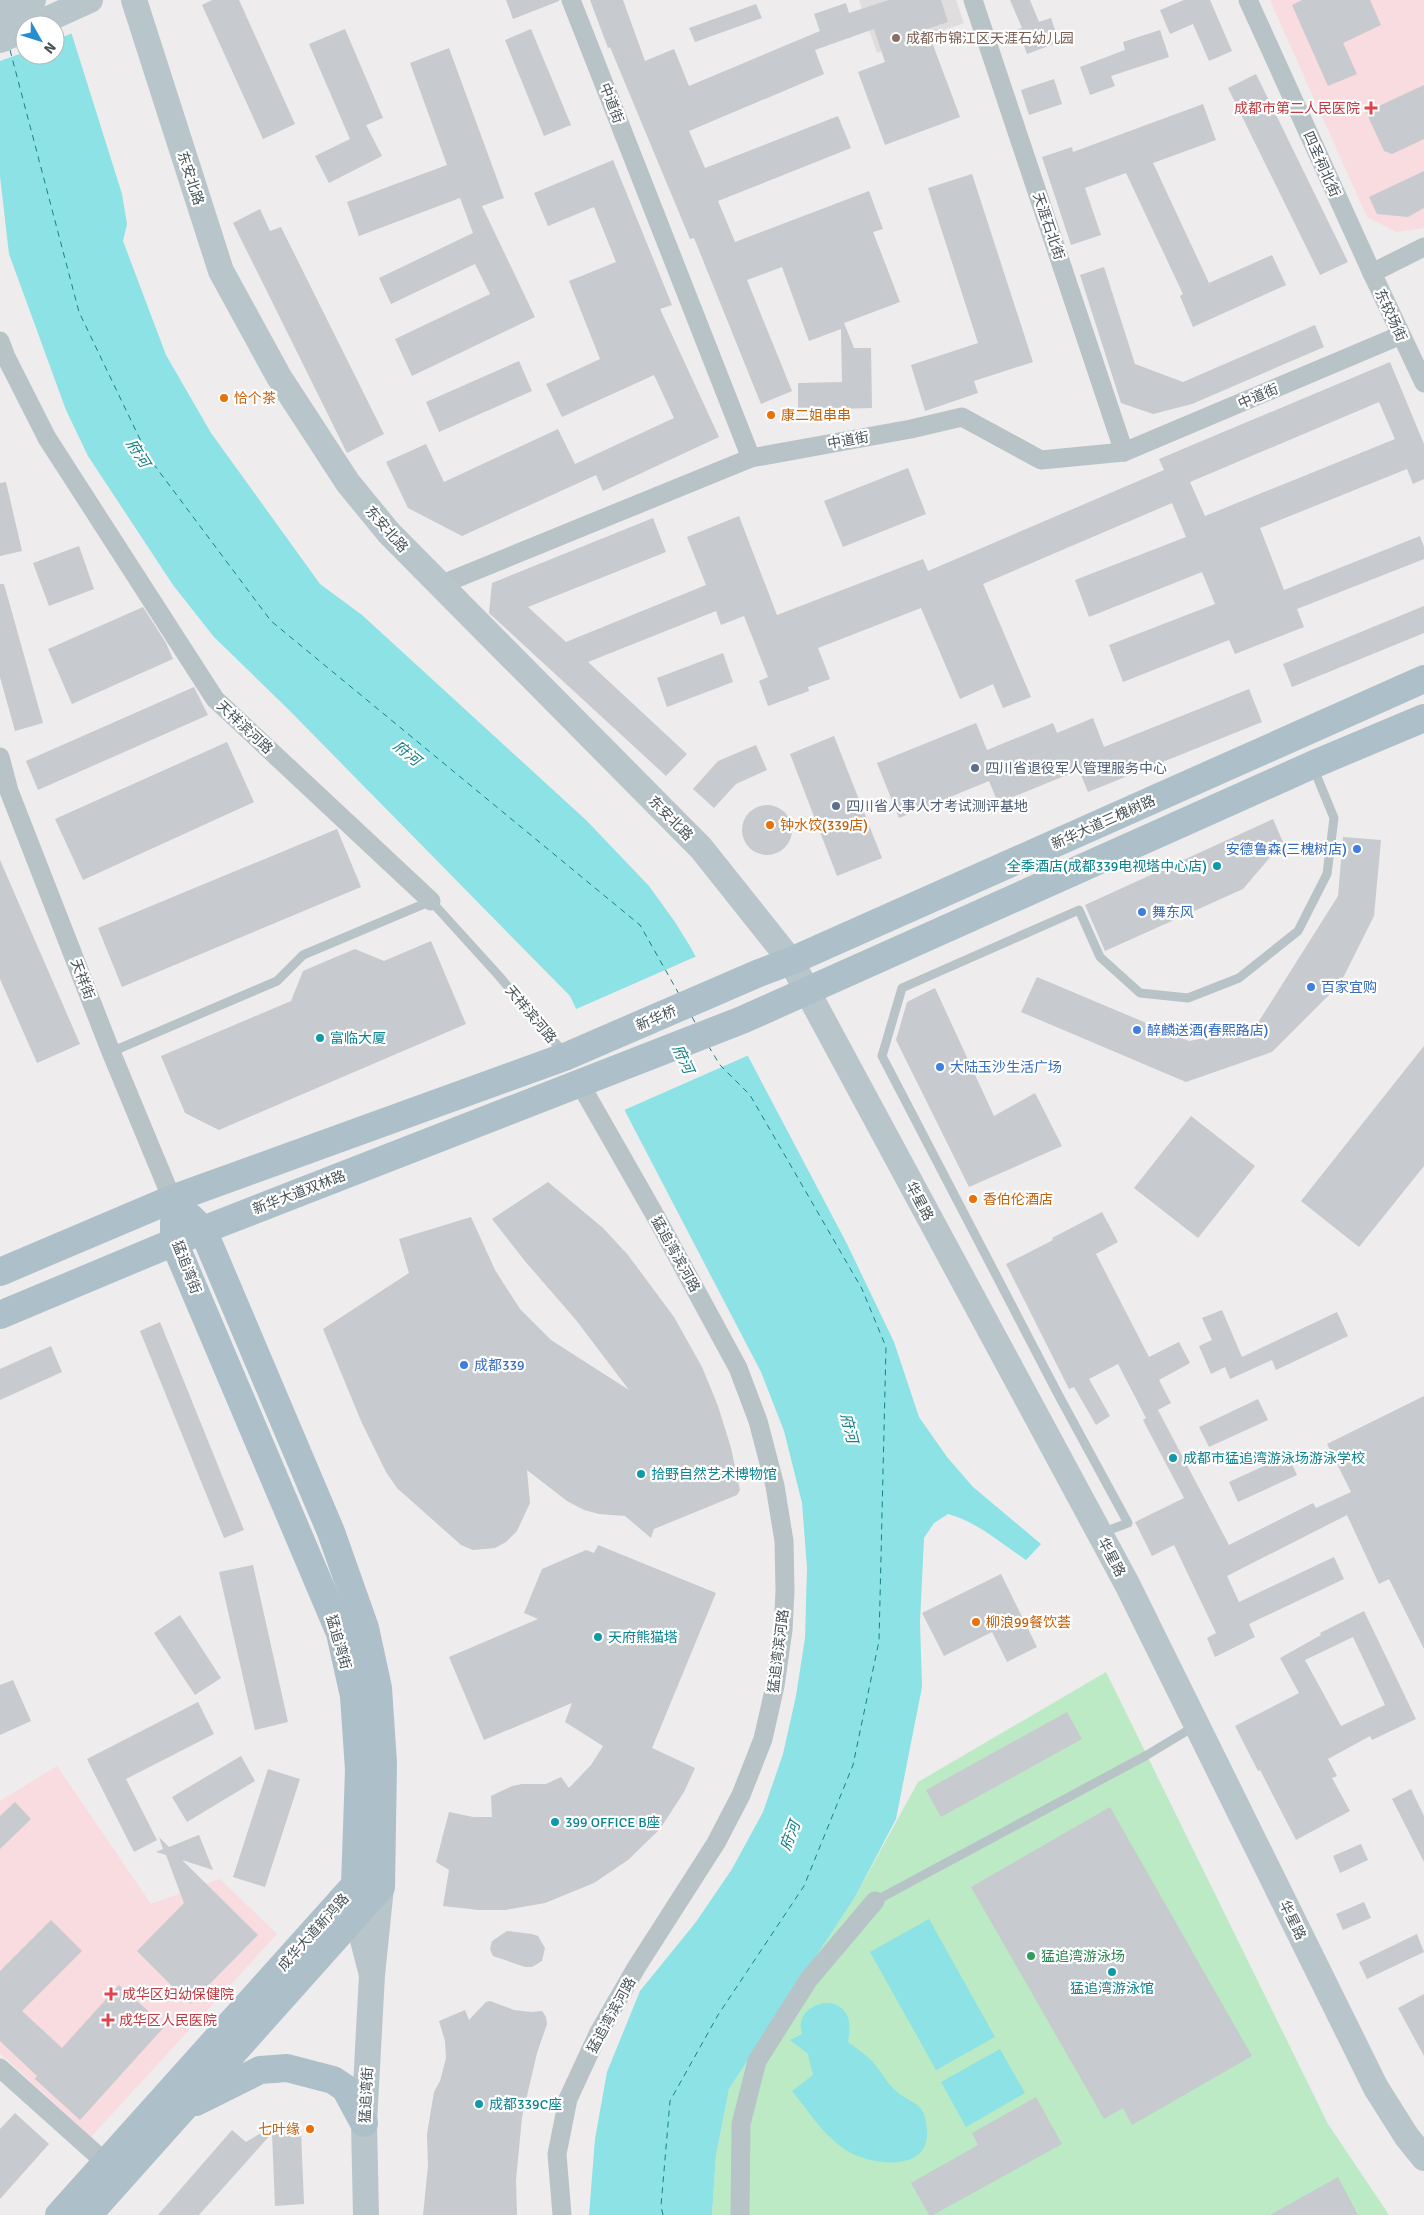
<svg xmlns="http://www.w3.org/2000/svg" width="1424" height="2215" font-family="Signika,'Noto Sans SC',sans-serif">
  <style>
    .education { fill: #dfdddd }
    .medical { fill: #f8dcdf }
    .green { fill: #bceac5 }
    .water { fill: #8ce2e4; fill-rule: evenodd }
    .pier { fill: #eeecec }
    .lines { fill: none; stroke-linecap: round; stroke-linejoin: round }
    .ferry { stroke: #168285; stroke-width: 1; stroke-dasharray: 6 5; stroke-linecap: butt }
    .building { fill: #c7cace; fill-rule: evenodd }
    .lane { stroke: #b8c3c7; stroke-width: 9 }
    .street { stroke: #b8c3c7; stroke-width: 19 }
    .secondary { stroke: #b8c6cc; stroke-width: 26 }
    .primary { stroke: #adc0c9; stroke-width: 28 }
    .education-dot { fill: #8d6e63; stroke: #fff; stroke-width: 2 }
    .health-dot { fill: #e0444e; stroke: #fff; stroke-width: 2 }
    .food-dot { fill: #e8710a; stroke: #fff; stroke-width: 2 }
    .service-dot { fill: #5c6f8a; stroke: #fff; stroke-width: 2 }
    .shop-dot { fill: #3f7fe0; stroke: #fff; stroke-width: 2 }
    .culture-dot { fill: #0f9aa8; stroke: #fff; stroke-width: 2 }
    .leisure-dot { fill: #2e9e5b; stroke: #fff; stroke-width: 2 }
    .labels { text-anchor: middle; stroke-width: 4.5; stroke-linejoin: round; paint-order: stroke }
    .education-label { font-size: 14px; fill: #785e54; stroke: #fff; text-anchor: start }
    .street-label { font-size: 14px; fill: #465257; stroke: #fff }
    .health-label { font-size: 14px; fill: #be3a42; stroke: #fff; text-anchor: start }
    .food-label { font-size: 14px; fill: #c56008; stroke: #fff; text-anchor: start }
    .service-label { font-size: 14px; fill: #4e5e75; stroke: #fff; text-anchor: start }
    .shop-label { font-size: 14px; fill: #366cbe; stroke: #fff; text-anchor: start }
    .culture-label { font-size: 14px; fill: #0d838f; stroke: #fff; text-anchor: start }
    .leisure-label { font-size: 14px; fill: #27864d; stroke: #fff; text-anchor: start }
    .water-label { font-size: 15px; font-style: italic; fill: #168285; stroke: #fff }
  </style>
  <rect width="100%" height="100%" fill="#eeecec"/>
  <path class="education" d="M859,0H956L964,23L877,53Z"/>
  <g class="medical">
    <path d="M1270,0H1424V228L1397,232L1367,217Z"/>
    <path d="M57,1766L151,1904L220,1879L277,1934L91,2137L0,2053V1801Z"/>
  </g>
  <path class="green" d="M1106,1672L1328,2124L1389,2215H712L716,2155L729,2089L855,1897L918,1782Z"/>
  <g class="water">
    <path d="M0,0H61L122,194L127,224L123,241L166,355L211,433L320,584L362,615L587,821L649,886L675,922L691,948L847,1244L894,1342L919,1417L947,1457L973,1487L1041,1544L1026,1560C1001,1543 977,1522 948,1514L934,1523L924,1538L920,1622L922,1687L896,1819L855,1897L729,2089L716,2155L712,2215H589L595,2139L607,2072L640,1991L696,1922L732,1869L763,1812L783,1754L796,1696L805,1638L807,1568L802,1503L784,1431L761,1372L626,1113L570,996L288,709L214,637L173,585L88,456L66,410L9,254L0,176ZM25,25H55V55H25Z"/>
    <path d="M929,1919L995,2037L936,2070L870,1952Z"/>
    <path d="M831,2003C851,2009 851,2024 848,2042C856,2048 865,2054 872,2061C881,2071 886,2082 896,2091C903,2098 915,2101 921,2109C926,2115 926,2123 927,2130C930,2172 877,2165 853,2154C827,2141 810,2113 792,2091L813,2075L808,2054L790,2040L802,2034C796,2014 813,2002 831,2003Z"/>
    <path d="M1000,2049L1025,2093L966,2127L941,2082Z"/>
  </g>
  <g class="pier">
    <path d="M0,0H63L73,33L55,40V25H25V52L0,61Z"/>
    <path d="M697,956L749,1055L622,1111L574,1010Z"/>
  </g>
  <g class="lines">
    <g class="ferry">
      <path d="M10,50L79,312L149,458L271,621L640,925L679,994"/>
      <path d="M692,1017L696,1024"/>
      <path d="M663,2215L661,2206L670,2101L718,2015L804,1886L853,1765L879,1641L886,1347L862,1289L750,1095L720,1065L709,1047"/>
    </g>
  </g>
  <g class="building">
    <path d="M212,0H239L295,124L263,139L202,5Z"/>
    <path d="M506,0H559V1L513,19Z"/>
    <path d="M590,0H623L645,61L674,49L689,86L820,31L814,14L846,3L849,13L889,0H941L948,22L927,29L960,117L885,145L858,72L885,62L874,29L815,50L824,74L689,131L705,168L838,116L851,148L718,201L735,242L869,191L883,229L873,232L900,302L844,323L854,348H871L872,408L798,410V383L842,382L841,329L809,341L782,267L747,280L792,391L761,404L694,238L690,239L610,47L608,48Z"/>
    <path d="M1010,0H1030L1039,22L1051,18L1059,42L1027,54L1018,29L1022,28Z"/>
    <path d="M1184,0H1210L1232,51L1209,61L1193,24L1170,34L1160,10Z"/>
    <path d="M1302,0H1370L1381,25L1343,43L1357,74L1328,86L1292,5Z"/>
    <path d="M756,4L762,18L695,42L689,28Z"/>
    <path d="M345,29L383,118L366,125L382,156L329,183L315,156L350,139L309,44Z"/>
    <path d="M531,29L571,125L544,136L505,40Z"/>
    <path d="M1160,30L1169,57L1111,76L1115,86L1090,95L1080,67L1125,50L1123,42Z"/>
    <path d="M449,48L504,198L482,206L535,317L412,376L395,339L490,294L475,264L391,304L379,278L473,233L460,198L359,236L347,202L447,165L410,63Z"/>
    <path d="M1256,74L1348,262L1320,275L1228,88Z"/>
    <path d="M1054,79L1062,104L1029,115L1021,90Z"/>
    <path d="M1424,85V139L1392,154L1384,151L1366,112Z"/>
    <path d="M1203,104L1216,140L1153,163L1209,283L1272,255L1286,285L1193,327L1180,296L1183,294L1126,173L1085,188L1101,235L1071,245L1042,157L1072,147L1073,152Z"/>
    <path d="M613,160L672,305L660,309L719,437L603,491L596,475L462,536L408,508L386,462L426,444L444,482L558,429L575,464L674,418L654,375L562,417L546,384L600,359L569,281L616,262L594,207L548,226L534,193Z"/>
    <path d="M1424,171V208L1408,217L1377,214L1369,197Z"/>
    <path d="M972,174L1033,362L974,381L978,393L925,411L911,365L978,343L928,188Z"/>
    <path d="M260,209L270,231L281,227L384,434L347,453L233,223Z"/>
    <path d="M1104,267L1135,364L1183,382L1315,325L1324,347L1192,404L1153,414L1121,403L1080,275Z"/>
    <path d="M519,361L532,391L439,432L426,402Z"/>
    <path d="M1390,362L1424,444V479L1413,484L1407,469L1260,528L1284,590L1420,536L1424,547V559L1297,609L1304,627L1235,654L1229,640L1123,682L1109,645L1215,604L1202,572L1089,617L1075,580L1186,537L1172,503L983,584L1031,697L1003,708L993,684L960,699L921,608L818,648L830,679L808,687L809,691L768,706L759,681L768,677L744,616L721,625L716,611L588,662L687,754L666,776L489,613L492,583L653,518L666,552L528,607L566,642L706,585L687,537L739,516L777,615L923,559L928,571L1164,470L1159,459ZM1379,402L1395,439L1205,516L1190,482Z"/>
    <path d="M908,468L926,514L843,547L824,501Z"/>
    <path d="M6,482L22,551L0,556V483Z"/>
    <path d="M79,546L94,589L49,606L33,563Z"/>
    <path d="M0,584H4L43,723L15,731L0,677Z"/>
    <path d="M1424,606V633L1292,687L1283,664Z"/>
    <path d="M143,607L166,643L173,659L72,704L48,649Z"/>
    <path d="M723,653L733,682L667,707L657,678Z"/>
    <path d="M194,687L208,715L38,790L26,761Z"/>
    <path d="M1249,689L1262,722L1088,792L1079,770L998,803L989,781L899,818L877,763L976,723L987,750L1053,723L1057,733L1093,718L1104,747Z"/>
    <path d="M834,736L882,858L837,876L790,754Z"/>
    <path d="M227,742L254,802L83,880L55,819Z"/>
    <path d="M756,745L767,770L736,784L714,808L693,789L718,761Z"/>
    <circle cx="767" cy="830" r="25"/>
    <path d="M1273,819L1283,842L1243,889L1105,951L1085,905Z"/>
    <path d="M337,829L361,887L122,987L98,928Z"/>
    <path d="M1343,837L1381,840L1374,916L1340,984L1272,1052L1186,1082L1021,1012L1037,977L1189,1041L1254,1029L1338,896Z"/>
    <path d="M0,860L80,1044L37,1063L0,979Z"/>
    <path d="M431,941L466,1024L219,1130L185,1113L161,1056L291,1001L303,971L331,959L355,949L384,961Z"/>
    <path d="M935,988L994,1116L1035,1093L1062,1146L969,1187L896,1040L907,1002Z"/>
    <path d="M1424,1046V1166L1359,1247L1301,1201Z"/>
    <path d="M1191,1116L1255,1166L1198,1238L1134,1188Z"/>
    <path d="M548,1182L603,1228L628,1255L674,1317L702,1367L718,1406L731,1448L740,1490L737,1495L654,1529L651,1538L625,1516L599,1514L584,1510L567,1501L527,1470L530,1503L517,1531L506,1542L495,1548L473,1550L461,1545L397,1488L386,1472L361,1421L323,1329L409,1273L399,1239L471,1217L495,1270L520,1309L551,1340L629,1390L576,1320L524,1260L492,1219Z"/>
    <path d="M1102,1212L1118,1242L1096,1254L1149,1357L1179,1342L1190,1363L1159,1380L1171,1403L1158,1410L1229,1545L1313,1503L1316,1508L1351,1492L1327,1444L1424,1396V1649L1389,1579L1379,1584L1347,1515L1227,1576L1239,1602L1334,1557L1344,1579L1249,1624L1255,1637L1215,1657L1207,1638L1216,1633L1174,1545L1152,1556L1135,1522L1184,1498L1143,1420L1146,1418L1118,1364L1089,1379L1110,1416L1096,1425L1074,1387L1069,1389L1006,1264L1053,1240L1052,1238Z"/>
    <path d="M1222,1310L1242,1357L1337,1312L1348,1336L1276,1370L1272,1360L1230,1379L1225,1367L1211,1374L1199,1346L1212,1340L1202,1318Z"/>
    <path d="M160,1322L244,1530L224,1538L140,1331Z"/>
    <path d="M51,1346L62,1372L0,1400V1369Z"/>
    <path d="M1258,1399L1268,1420L1209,1447L1199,1427Z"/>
    <path d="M1288,1455L1297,1475L1238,1502L1229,1482Z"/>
    <path d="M598,1545L716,1593L652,1748L695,1768L684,1792L660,1829L628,1860L594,1883L545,1903L505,1910H479L443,1906L449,1870L436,1862L449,1812L473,1817H492L491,1796L512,1786L522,1784H546L561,1777L569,1788L591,1765L603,1746L565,1722L572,1703L484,1740L449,1657L538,1619L524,1613L542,1569L586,1550L594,1553Z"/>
    <path d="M253,1565L288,1722L255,1730L219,1572Z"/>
    <path d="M1001,1574L1037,1647L1007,1662L992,1632L944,1656L922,1613Z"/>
    <path d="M1364,1611L1416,1719L1372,1740L1370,1736L1328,1759L1337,1776L1332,1778L1350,1811L1296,1840L1260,1770L1258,1771L1235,1726L1299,1693L1280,1658L1321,1635L1320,1633ZM1353,1637L1385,1705L1341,1726L1305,1660Z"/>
    <path d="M180,1615L221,1678L195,1695L154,1633Z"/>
    <path d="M13,1680L31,1721L0,1735V1685Z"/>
    <path d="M198,1702L214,1734L126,1779L157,1840L134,1852L87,1759Z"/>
    <path d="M1067,1712L1082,1739L941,1817L926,1790Z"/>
    <path d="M241,1756L255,1781L187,1822L172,1797Z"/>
    <path d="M268,1769L300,1779L265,1887L233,1877Z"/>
    <path d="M1411,1789L1424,1816V1862L1392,1799Z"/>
    <path d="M15,1802L31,1819L0,1849V1816Z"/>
    <path d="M1110,1807L1252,2056L1132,2125L1123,2108L1104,2119L971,1887Z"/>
    <path d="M199,1835L213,1870L182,1860L258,1935L190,2004L137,1951L184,1903L166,1855L156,1852L163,1849L159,1837L169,1847Z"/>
    <path d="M1361,1844L1368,1860L1340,1873L1333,1856Z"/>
    <path d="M1364,1902L1371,1918L1343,1930L1336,1914Z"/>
    <path d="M51,1920L82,1951L22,2011L62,2048L119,1985L165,2026L80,2120L35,2079L37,2076L0,2041V1971Z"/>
    <path d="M507,1931L532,1934L538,1936L545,1948L542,1961L532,1967H525L493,1956L490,1949L492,1941Z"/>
    <path d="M1417,1934L1424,1952L1367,1979L1359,1962Z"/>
    <path d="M1424,1994V2056L1398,2008Z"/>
    <path d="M490,2001L514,2010L531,2012L542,2011L546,2017L547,2024L537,2053L522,2117L516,2180L517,2215H423L428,2166L427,2134L434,2092L440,2081L446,2058L445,2041L439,2021L465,2010L469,2020L486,2002Z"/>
    <path d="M1036,2097L1062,2144L933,2215H929L911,2183L978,2145L972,2133Z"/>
    <path d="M15,2113L49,2144L0,2199V2129Z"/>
    <path d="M271,2123L301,2131L304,2204L275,2206L272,2133L199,2215H158L232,2130L246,2142L271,2127Z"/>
    <path d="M1338,2177L1358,2215H1270Z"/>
  </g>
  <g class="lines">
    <g class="lane">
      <path d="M111,1052L277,981L303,955L431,901L499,976L564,1053"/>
      <path d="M1101,1533L1128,1523L1059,1396L882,1056L902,988L1079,910L1100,957L1140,993L1188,998L1239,978L1298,931L1327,874L1334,818L1313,767"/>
      <path d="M875,1901L1147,1755L1195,1726"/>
    </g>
    <g class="street">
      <path d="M571,0L751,458"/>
      <path d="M973,0L1124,452"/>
      <path d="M1248,0L1372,273L1424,383"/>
      <path d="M1372,273L1424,247"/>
      <path d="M0,341L6,357L47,438L215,699L431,901"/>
      <path d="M440,585L751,458L911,429L962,417L1041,460L1124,452L1401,335"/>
      <path d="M0,757L9,791L111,1052L172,1199"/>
      <path d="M0,2068L106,2163"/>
      <path d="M562,2215L557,2154L568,2099L599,2032L636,1968L716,1843L741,1795L763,1739L775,1686L783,1630L785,1591L784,1541L775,1486L758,1421L738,1368L656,1217L579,1082"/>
      <path d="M740,2215L741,2124L757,2061L809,1979L875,1901"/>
    </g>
    <g class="secondary">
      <path d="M134,0L221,271L279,377L348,483L389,533L701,848L791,961L1127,1584L1376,2088L1407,2137L1424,2158"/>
      <path d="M0,13L33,0"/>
      <path d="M35,25L90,0"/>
      <path d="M0,40L25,29"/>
      <path d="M366,2215L364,2123L372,1975L381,1887L355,1885L356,1913L372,1975"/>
    </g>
    <g class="primary">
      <path d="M0,1272L172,1199L567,1056L759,973L791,961L1424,679"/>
      <path d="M0,1315L203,1230L742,1020L1312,765L1424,718"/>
      <path d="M196,2102L260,2070L287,2068L333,2080L345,2088L364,2123"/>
      <path d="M59,2215L355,1885L359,1770L354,1696L340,1633L174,1242V1223"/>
      <path d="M88,2215L381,1887L383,1763L378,1688L365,1628L331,1532L203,1230L190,1217"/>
    </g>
  </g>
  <circle class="education-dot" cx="896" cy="38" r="5"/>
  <g class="health-dot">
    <path d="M1368.5 100.5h5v5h5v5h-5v5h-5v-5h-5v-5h5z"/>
    <path d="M108.5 1986.5h5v5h5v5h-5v5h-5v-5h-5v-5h5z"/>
    <path d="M105.5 2012.5h5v5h5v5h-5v5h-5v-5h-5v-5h5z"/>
  </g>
  <g class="food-dot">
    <circle cx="224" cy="398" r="5"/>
    <circle cx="771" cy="415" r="5"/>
    <circle cx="770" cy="825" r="5"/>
    <circle cx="973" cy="1199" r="5"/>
    <circle cx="976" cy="1622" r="5"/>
    <circle cx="310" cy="2129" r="5"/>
  </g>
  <g class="service-dot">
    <circle cx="975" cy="768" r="5"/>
    <circle cx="836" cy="806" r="5"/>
  </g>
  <g class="shop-dot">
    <circle cx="1357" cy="849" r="5"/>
    <circle cx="1142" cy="912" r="5"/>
    <circle cx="1311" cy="987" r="5"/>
    <circle cx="1137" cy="1030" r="5"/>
    <circle cx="940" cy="1067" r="5"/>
    <circle cx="464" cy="1365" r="5"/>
  </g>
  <g class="culture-dot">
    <circle cx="1217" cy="866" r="5"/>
    <circle cx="320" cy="1038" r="5"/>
    <circle cx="1173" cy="1458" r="5"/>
    <circle cx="641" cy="1474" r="5"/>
    <circle cx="598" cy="1637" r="5"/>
    <circle cx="555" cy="1822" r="5"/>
    <circle cx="1112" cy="1972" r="5"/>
    <circle cx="479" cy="2104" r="5"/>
  </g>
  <circle class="leisure-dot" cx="1031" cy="1956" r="5"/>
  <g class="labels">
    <g class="education-label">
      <text x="906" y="43">成都市锦江区天涯石幼儿园</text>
    </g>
    <g class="street-label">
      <text transform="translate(612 103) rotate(69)" y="5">中道街</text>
      <text transform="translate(1322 164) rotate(66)" y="5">四圣祠北街</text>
      <text transform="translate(191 178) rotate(72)" y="5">东安北路</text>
      <text transform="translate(1049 226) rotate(71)" y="5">天涯石北街</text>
      <text transform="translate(1391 315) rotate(65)" y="5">东较场街</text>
      <text transform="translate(1258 396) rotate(-23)" y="5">中道街</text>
      <text transform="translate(848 440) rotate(-10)" y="5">中道街</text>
      <text transform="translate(387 529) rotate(49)" y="5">东安北路</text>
      <text transform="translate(245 727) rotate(43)" y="5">天祥滨河路</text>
      <text transform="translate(671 818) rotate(45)" y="5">东安北路</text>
      <text transform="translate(1103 822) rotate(-24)" y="5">新华大道三槐树路</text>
      <text transform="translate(83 979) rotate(69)" y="5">天祥街</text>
      <text transform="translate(531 1014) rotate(50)" y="5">天祥滨河路</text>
      <text transform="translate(656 1018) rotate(-23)" y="5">新华桥</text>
      <text transform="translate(299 1192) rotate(-21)" y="5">新华大道双林路</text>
      <text transform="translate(920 1201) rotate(62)" y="5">华星路</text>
      <text transform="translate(676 1254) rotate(61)" y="5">猛追湾滨河路</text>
      <text transform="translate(187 1267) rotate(69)" y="5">猛追湾街</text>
      <text transform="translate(1112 1557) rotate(62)" y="5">华星路</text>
      <text transform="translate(339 1642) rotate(74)" y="5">猛追湾街</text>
      <text transform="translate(778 1651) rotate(-83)" y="5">猛追湾滨河路</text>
      <text transform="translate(1293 1920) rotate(64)" y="5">华星路</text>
      <text transform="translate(313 1932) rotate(-48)" y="5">成华大道新鸿路</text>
      <text transform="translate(611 2015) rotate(-61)" y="5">猛追湾滨河路</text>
      <text transform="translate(366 2095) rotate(-87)" y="5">猛追湾街</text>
    </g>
    <g class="health-label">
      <text x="1360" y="113" text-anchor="end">成都市第二人民医院</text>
      <text x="122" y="1999">成华区妇幼保健院</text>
      <text x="119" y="2025">成华区人民医院</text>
    </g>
    <g class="food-label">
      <text x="234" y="403">恰个茶</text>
      <text x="781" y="420">康二姐串串</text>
      <text x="780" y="830">钟水饺(339店)</text>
      <text x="983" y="1204">香伯伦酒店</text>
      <text x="986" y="1627">柳浪99餐饮荟</text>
      <text x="300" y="2134" text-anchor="end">七叶缘</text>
    </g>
    <g class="service-label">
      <text x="985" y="773">四川省退役军人管理服务中心</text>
      <text x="846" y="811">四川省人事人才考试测评基地</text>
    </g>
    <g class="shop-label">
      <text x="1347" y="854" text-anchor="end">安德鲁森(三槐树店)</text>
      <text x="1152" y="917">舞东风</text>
      <text x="1321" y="992">百家宜购</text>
      <text x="1147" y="1035">醉麟送酒(春熙路店)</text>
      <text x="950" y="1072">大陆玉沙生活广场</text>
      <text x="474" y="1370">成都339</text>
    </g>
    <g class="culture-label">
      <text x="1207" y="871" text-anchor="end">全季酒店(成都339电视塔中心店)</text>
      <text x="330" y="1043">富临大厦</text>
      <text x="1183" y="1463">成都市猛追湾游泳场游泳学校</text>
      <text x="651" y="1479">拾野自然艺术博物馆</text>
      <text x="608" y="1642">天府熊猫塔</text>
      <text x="565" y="1827">399 OFFICE B座</text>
      <text x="1112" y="1993" text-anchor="middle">猛追湾游泳馆</text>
      <text x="489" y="2109">成都339C座</text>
    </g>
    <g class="leisure-label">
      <text x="1041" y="1961">猛追湾游泳场</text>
    </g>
    <g class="water-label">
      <text transform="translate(138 453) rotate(58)" y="5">府河</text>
      <text transform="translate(407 753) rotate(39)" y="5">府河</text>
      <text transform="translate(683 1059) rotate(65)" y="5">府河</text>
      <text transform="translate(849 1428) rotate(76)" y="5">府河</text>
      <text transform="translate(790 1836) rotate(-69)" y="5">府河</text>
    </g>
  </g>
  <g transform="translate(40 40) rotate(129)"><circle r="24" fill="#ffffff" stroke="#b5babc"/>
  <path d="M0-4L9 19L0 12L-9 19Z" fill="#268ece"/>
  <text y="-8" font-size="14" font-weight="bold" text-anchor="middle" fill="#465257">N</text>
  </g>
</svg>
